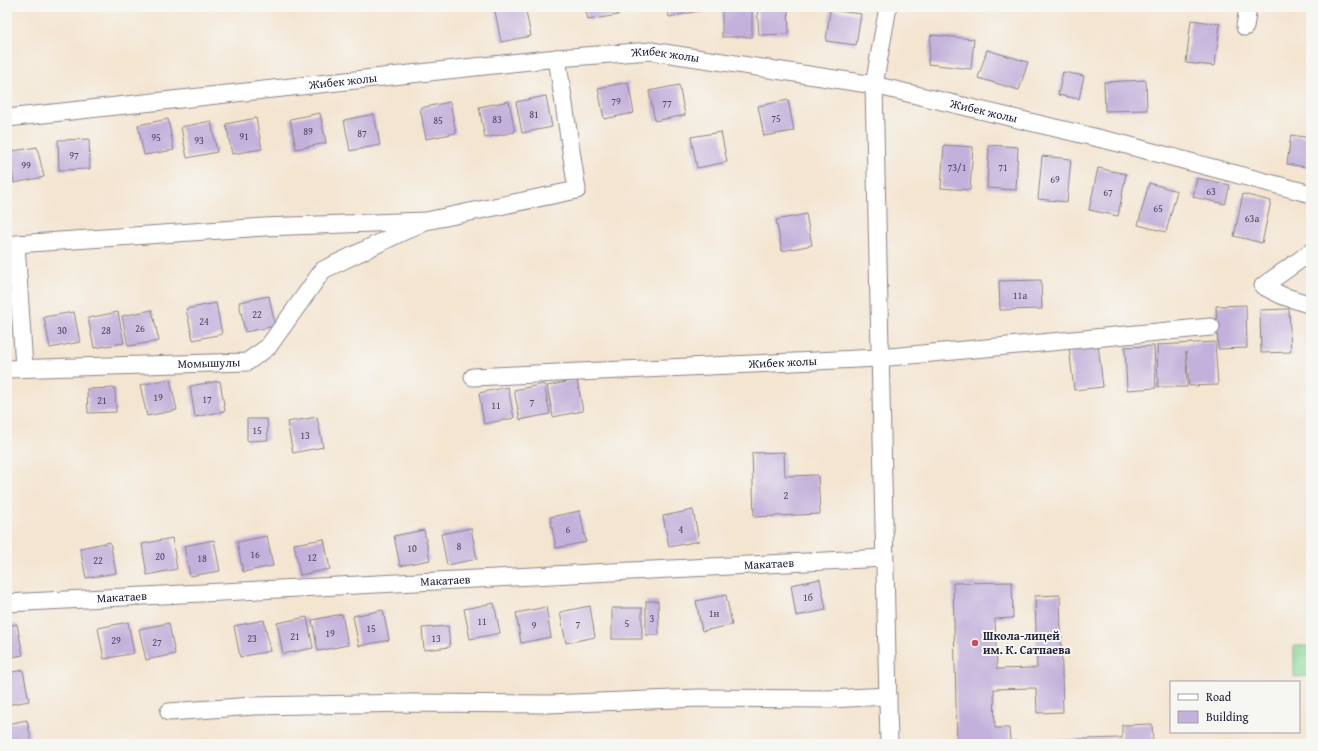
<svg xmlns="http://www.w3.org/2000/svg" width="1318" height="751" font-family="'Gentium Book Plus',serif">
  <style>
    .green { fill: #88d898; stroke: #557d6a }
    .building { fill: #c3b1db }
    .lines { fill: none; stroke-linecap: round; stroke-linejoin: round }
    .street-casing { stroke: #8b8486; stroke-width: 19 }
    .street { stroke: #fff; stroke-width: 17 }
    .poi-dot { fill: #d1495b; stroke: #f6f6f2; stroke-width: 1.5 }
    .labels { text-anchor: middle; stroke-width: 4; stroke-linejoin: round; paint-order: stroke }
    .number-label { font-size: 10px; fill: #4a4663 }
    .street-label { font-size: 12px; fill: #22223b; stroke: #f6f6f2 }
    .poi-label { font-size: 12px; font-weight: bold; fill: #22223b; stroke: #f6f6f2; text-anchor: start }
  </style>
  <rect width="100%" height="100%" fill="#f6f6f2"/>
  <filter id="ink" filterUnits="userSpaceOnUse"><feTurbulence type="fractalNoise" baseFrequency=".025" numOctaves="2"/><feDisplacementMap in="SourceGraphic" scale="8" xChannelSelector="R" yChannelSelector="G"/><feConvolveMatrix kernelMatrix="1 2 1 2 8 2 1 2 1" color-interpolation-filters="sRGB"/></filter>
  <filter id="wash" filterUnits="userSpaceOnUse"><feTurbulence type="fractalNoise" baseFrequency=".012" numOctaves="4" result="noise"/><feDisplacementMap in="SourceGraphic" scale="16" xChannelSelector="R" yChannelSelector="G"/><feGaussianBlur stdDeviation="0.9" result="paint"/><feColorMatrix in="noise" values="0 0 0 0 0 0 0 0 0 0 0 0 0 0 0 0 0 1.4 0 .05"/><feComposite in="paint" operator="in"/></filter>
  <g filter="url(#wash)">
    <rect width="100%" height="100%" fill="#f4e5d1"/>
    <path class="green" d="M1294,646H1311V676L1294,677Z"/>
    <g id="blocks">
      <g class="building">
        <path d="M518,7H525L531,36L501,42L495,11Z"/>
        <path d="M585,7H617L618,15L588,20Z"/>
        <path d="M667,7H698L699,11L669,17Z"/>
        <rect x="722" y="7" width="30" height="30"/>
        <path d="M757,7H788L789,34L759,35Z"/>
        <path d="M830,10L861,14L856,45L826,41Z"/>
        <path d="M1191,20L1220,24L1215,66L1186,63Z"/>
        <path d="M931,35L974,39L971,69L928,64Z"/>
        <path d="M987,50L1028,62L1019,90L978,78Z"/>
        <path d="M1063,72L1084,76L1079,99L1058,95Z"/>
        <path d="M1146,80L1147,110L1105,111L1104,82Z"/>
        <path d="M628,82L634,113L604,119L598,88Z"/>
        <path d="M679,85L685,115L655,121L649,91Z"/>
        <path d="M546,96L552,127L522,133L516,102Z"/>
        <path d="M788,100L794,131L764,136L758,106Z"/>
        <path d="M509,101L515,132L485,138L479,107Z"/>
        <path d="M450,102L456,133L426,139L420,108Z"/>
        <path d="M320,113L326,143L296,149L290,119Z"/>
        <path d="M374,114L380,145L350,151L344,120Z"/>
        <path d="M256,118L262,149L232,154L226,124Z"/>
        <path d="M168,119L174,150L144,155L138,125Z"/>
        <path d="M211,121L217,152L187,158L181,127Z"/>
        <path d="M721,132L727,162L697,168L691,137Z"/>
        <path d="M1291,135L1311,138V168L1287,164Z"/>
        <path d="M89,139L90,169L59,170L58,140Z"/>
        <path d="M944,145L973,147L970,190L941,188Z"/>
        <path d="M989,145L1018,147L1016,190L987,188Z"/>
        <path d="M37,147L44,177L14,183L8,152Z"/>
        <path d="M1042,156L1071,159L1067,202L1038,199Z"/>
        <path d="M1098,168L1126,174L1118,216L1089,210Z"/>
        <path d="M1197,178L1230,185L1225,204L1193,197Z"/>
        <path d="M1149,183L1177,191L1166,232L1138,225Z"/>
        <path d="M1243,194L1271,201L1262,243L1234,236Z"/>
        <path d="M806,214L812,245L782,251L776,220Z"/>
        <path d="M1041,280L1042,309L1000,310L999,281Z"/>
        <path d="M269,296L275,326L245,332L239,302Z"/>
        <path d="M216,303L222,334L193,340L186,309Z"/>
        <path d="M1246,305L1247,348L1218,349L1216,306Z"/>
        <path d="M1289,309L1291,352L1261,353L1260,310Z"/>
        <path d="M152,310L159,341L128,346L122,316Z"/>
        <path d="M74,312L80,342L50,348L44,317Z"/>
        <path d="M118,312L124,343L94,348L88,318Z"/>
        <path d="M1215,342L1218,385L1189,386L1186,352L1187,387H1158L1157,345Z"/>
        <path d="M1098,344L1103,387L1074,390L1069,347Z"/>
        <path d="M1154,346L1156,388L1127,390L1125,347Z"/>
        <path d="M170,379L177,410L147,416L140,385Z"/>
        <path d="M577,380L583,411L553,417L547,386Z"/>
        <path d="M220,381L225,411L195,417L190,386Z"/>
        <path d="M544,384L550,414L520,420L514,390Z"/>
        <path d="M508,387L514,418L484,424L479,393Z"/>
        <path d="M115,388L116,412L88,413L87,389Z"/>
        <path d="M317,417L323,447L293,453L287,422Z"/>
        <path d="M247,419H267L268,440L247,441Z"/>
        <path d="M784,452L785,476L818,475L820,514L754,517L752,453Z"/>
        <path d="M693,510L699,541L669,547L663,516Z"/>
        <path d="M580,511L586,542L556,548L550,517Z"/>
        <path d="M471,528L477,559L447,565L441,534Z"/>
        <path d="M424,530L430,560L400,566L394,536Z"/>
        <path d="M267,536L273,566L243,572L237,542Z"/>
        <path d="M172,538L177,569L147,575L142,544Z"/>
        <path d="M324,539L330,569L300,575L294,544Z"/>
        <path d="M214,540L220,571L190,576L184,546Z"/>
        <path d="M110,542L116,573L86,578L80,548Z"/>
        <path d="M820,579L826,610L796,616L791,585Z"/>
        <path d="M1012,582L1013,618L995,619L997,669L1037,668L1035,596L1060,595L1063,712L1037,713L1036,688L994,689L995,728H1009L1010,741L1122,738V725L1152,724L1153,744H957L953,583Z"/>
        <path d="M726,595L732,625L702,631L696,601Z"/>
        <path d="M646,601H658L659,635H646Z"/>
        <path d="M494,603L500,633L470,639L464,609Z"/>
        <path d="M590,606L595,637L566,643L560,612Z"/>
        <path d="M546,607L551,637L521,643L516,613Z"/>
        <rect x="612" y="608" width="30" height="31"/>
        <path d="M383,610L389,640L359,646L353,616Z"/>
        <path d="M342,614L348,645L318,651L312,620Z"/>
        <path d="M307,617L313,648L283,654L277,623Z"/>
        <path d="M264,620L270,651L240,657L234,626Z"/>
        <path d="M128,622L134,653L104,659L98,628Z"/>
        <path d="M169,623L175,654L146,660L139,629Z"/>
        <path d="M17,624L23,655L7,658V626Z"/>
        <path d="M448,626L450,647L424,650L422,628Z"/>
        <path d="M23,670L29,701L7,705V673Z"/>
        <path d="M27,720L32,744H7V724Z"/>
      </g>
    </g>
  </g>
  <g filter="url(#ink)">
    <use href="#blocks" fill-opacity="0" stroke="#8b8486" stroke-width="1"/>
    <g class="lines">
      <defs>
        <g id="street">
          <path d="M888,7L874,85L889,744"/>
          <path d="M1245,27L1248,7"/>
          <path id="s1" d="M7,118L557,58L651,51L874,85L1119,143L1311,194"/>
          <path d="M1311,252L1263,286L1283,296L1311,305"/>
          <path d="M24,367L16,244L264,227L426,221L577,190L557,58"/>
          <path id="s2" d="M7,369L247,362L268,347L323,270L419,224"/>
          <path id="s3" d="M473,377L879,358L1211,327"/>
          <path id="s4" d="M7,603L884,558"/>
          <path d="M169,712L254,706L410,703L549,704L699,698L829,699L888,696"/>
        </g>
      </defs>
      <use href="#street" class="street-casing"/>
      <use href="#street" class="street"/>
    </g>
  </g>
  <circle class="poi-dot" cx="975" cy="643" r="4"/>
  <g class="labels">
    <g class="number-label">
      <text x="616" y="105">79</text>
      <text x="667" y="107">77</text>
      <text x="534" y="118">81</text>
      <text x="776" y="122">75</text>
      <text x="497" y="123">83</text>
      <text x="438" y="124">85</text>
      <text x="308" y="135">89</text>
      <text x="362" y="137">87</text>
      <text x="244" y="140">91</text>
      <text x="156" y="141">95</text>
      <text x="199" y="144">93</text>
      <text x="74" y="159">97</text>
      <text x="26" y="169">99</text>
      <text x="957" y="171">73/1</text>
      <text x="1003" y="171">71</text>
      <text x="1055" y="183">69</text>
      <text x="1211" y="195">63</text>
      <text x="1108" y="196">67</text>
      <text x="1158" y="212">65</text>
      <text x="1252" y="222">63а</text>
      <text x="1020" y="299">11а</text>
      <text x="257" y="318">22</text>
      <text x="204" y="325">24</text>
      <text x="140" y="332">26</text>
      <text x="62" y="334">30</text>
      <text x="106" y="334">28</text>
      <text x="158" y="401">19</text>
      <text x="207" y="403">17</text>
      <text x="102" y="404">21</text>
      <text x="532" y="406">7</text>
      <text x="496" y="409">11</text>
      <text x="257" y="434">15</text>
      <text x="305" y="439">13</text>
      <text x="786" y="499">2</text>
      <text x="568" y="533">6</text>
      <text x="681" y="533">4</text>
      <text x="459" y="550">8</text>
      <text x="412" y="552">10</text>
      <text x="255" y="558">16</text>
      <text x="160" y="560">20</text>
      <text x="312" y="561">12</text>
      <text x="202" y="562">18</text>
      <text x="98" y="564">22</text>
      <text x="808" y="601">1б</text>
      <text x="714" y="617">1н</text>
      <text x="652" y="622">3</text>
      <text x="482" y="625">11</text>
      <text x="627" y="627">5</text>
      <text x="578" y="628">7</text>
      <text x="534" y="629">9</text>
      <text x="371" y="632">15</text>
      <text x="330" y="637">19</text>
      <text x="295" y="640">21</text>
      <text x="252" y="642">23</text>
      <text x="436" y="642">13</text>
      <text x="116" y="644">29</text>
      <text x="157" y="646">27</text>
    </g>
    <g class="street-label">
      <text dy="4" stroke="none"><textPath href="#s1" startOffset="662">Жибек жолы</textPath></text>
      <text dy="4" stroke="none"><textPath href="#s1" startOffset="338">Жибек жолы</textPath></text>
      <text dy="4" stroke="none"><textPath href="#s1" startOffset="986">Жибек жолы</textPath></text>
      <text dy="4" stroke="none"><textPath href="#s3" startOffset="310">Жибек жолы</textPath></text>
      <text dy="4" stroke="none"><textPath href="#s2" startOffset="202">Момышулы</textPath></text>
      <text dy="4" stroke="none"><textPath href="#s4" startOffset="763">Макатаев</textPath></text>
      <text dy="4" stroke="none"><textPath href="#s4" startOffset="439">Макатаев</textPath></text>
      <text dy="4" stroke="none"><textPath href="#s4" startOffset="115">Макатаев</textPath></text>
    </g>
    <g class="poi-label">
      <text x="983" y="640">Школа-лицей<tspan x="983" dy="14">им. К. Сатпаева</tspan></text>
    </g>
  </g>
  <rect width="1318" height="751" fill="none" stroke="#f6f6f2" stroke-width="24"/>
  <rect x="1170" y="681" width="130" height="52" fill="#f6f6f2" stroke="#a1a1a9"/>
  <rect x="1178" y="694" width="20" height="6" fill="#ffffff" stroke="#a1a1a9"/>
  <text x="1206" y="701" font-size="12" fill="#22223b">Road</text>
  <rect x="1178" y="711" width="20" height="12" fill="#c3b1db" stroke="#a1a1a9"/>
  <text x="1206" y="721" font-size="12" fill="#22223b">Building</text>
</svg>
